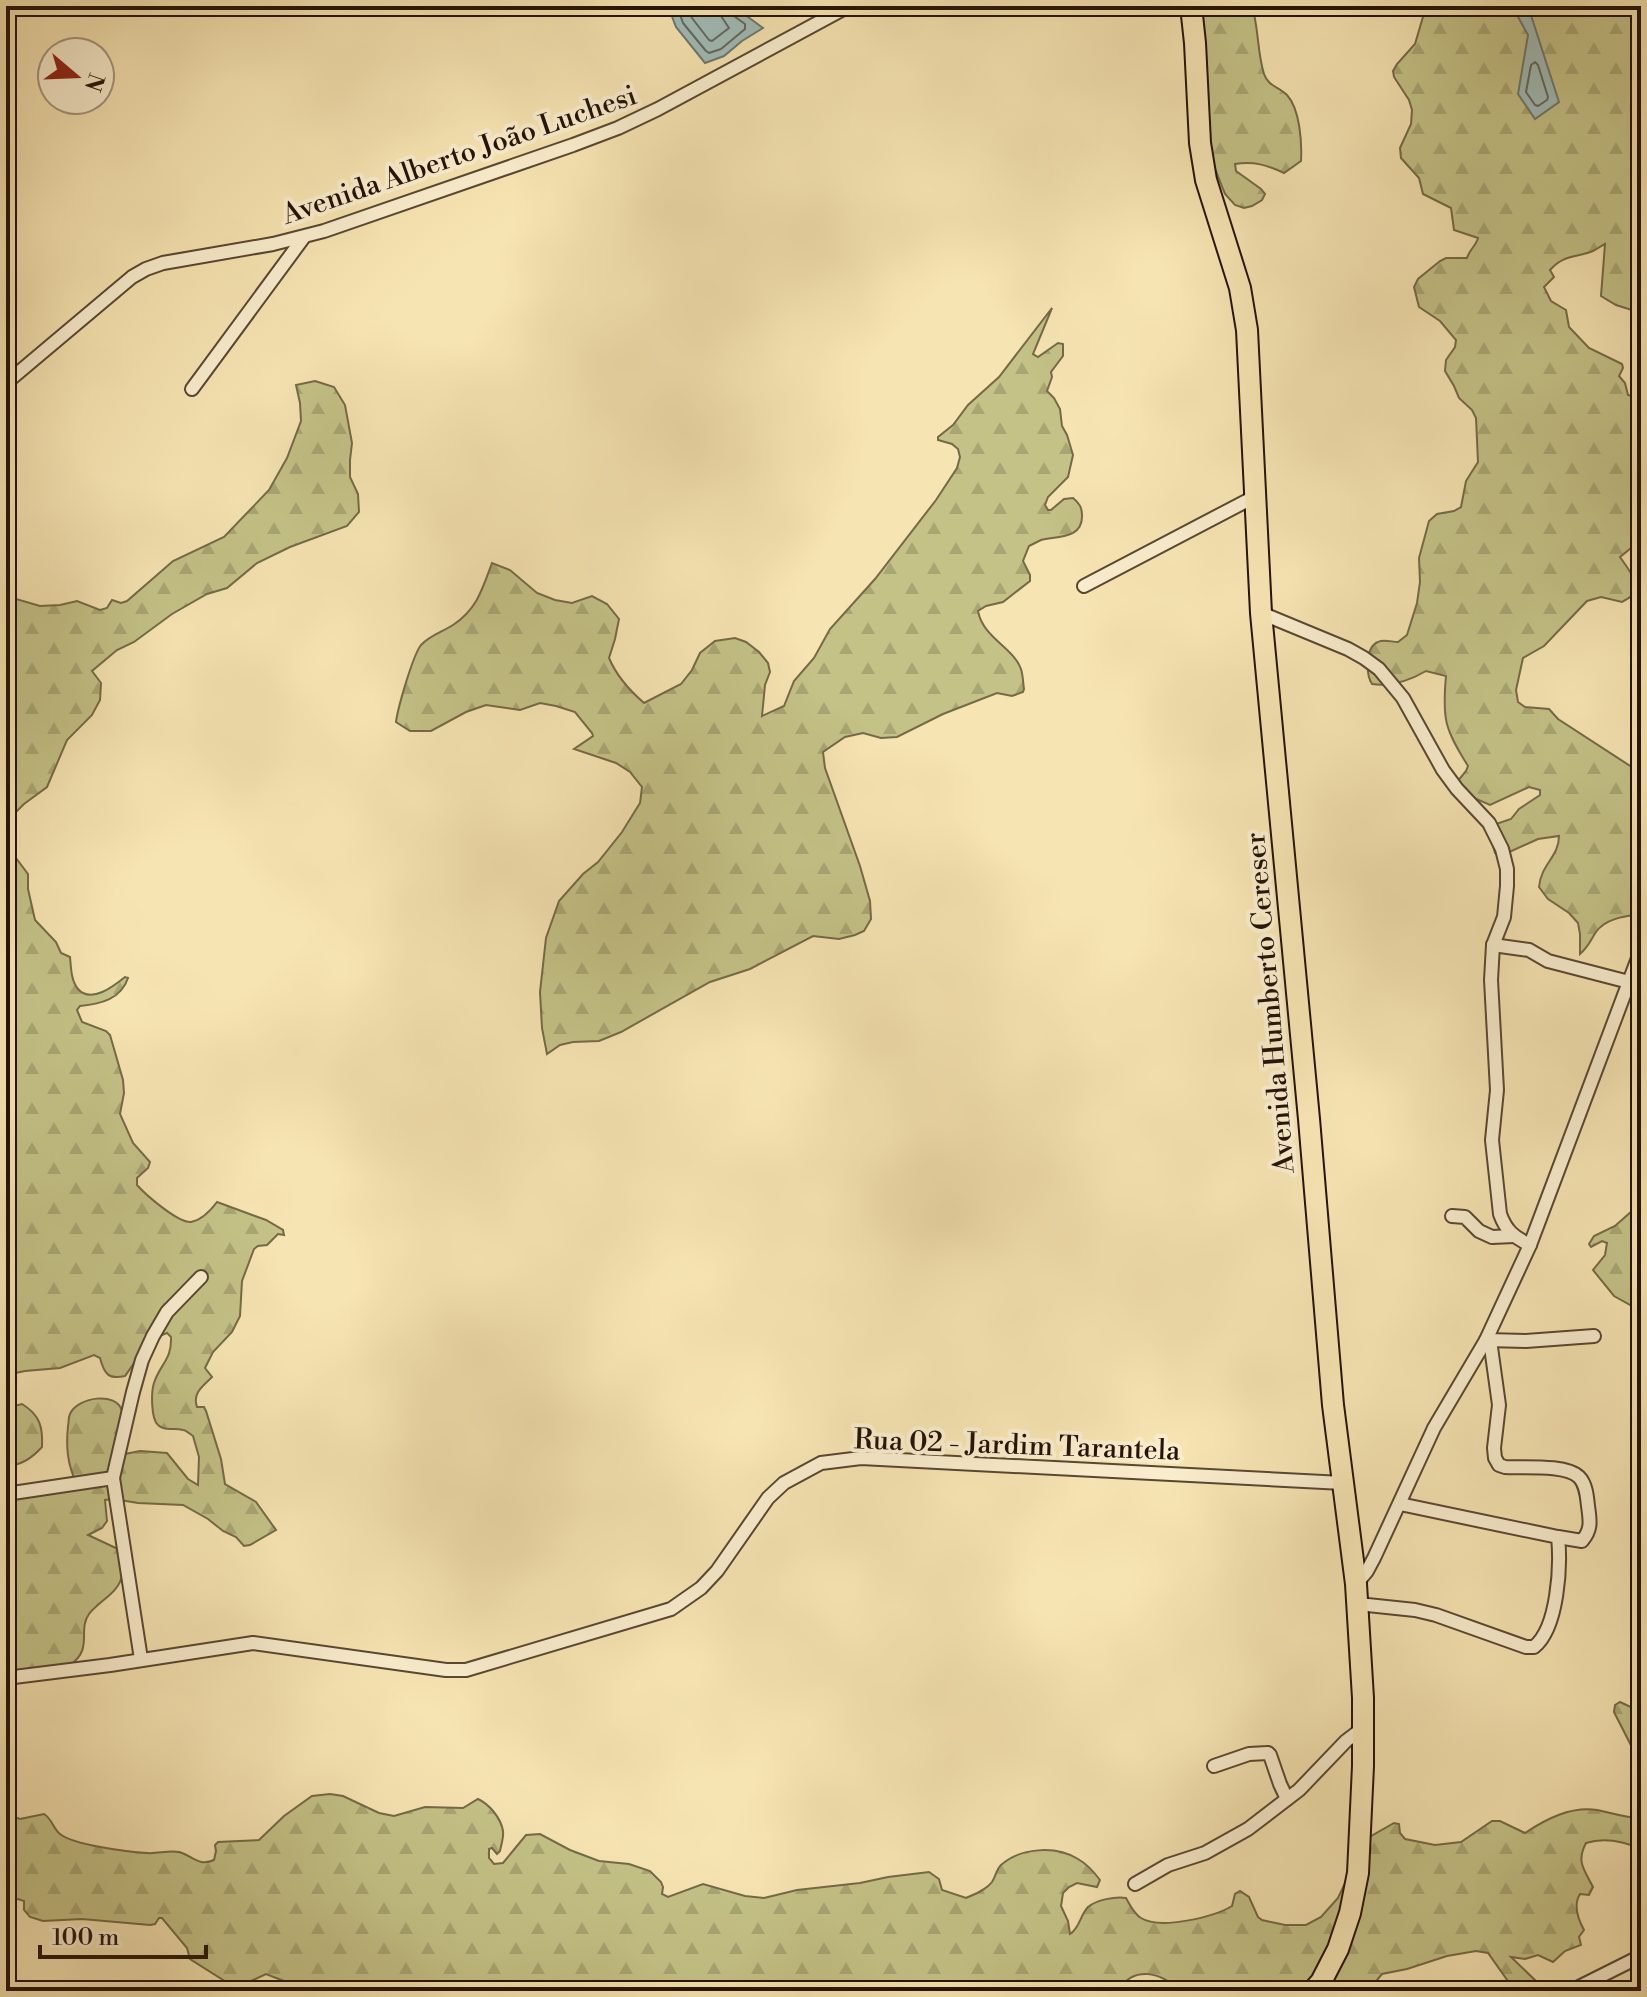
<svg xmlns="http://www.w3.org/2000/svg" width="1647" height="1997" font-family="'Libre Bodoni',serif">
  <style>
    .forest { fill: url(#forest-firs); stroke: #746a47; stroke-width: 2 }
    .water { fill: #a1bcb7; stroke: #6f7871; stroke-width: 2 }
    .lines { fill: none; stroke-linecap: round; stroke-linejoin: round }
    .shore { stroke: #62685f; stroke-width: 2 }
    .street-casing { stroke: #584732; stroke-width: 16 }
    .primary-casing { stroke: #241307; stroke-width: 24 }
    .street { stroke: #f9edcd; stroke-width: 12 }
    .primary { stroke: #f6e4b2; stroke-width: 20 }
    .labels { text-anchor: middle; stroke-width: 8; stroke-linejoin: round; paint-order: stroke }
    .street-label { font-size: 28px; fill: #241307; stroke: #f9edcd }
  </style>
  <defs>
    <pattern id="forest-firs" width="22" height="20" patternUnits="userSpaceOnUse" patternTransform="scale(2)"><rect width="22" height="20" fill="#c4c287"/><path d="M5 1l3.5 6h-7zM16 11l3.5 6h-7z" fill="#a8a673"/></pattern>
  </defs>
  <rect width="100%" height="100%" fill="#f6e4b2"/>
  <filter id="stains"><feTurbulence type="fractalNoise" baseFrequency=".0025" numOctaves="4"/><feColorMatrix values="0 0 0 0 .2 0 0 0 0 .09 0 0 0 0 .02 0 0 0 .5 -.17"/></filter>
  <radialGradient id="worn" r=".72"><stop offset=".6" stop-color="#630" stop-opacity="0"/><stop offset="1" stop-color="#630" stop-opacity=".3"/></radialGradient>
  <g class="forest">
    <path d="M1190,6H1252C1259,29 1257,52 1264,74C1268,86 1279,87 1287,95C1300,109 1302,143 1301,161L1284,173C1267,165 1254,161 1235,164L1236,171L1261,189L1265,194L1262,200L1252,206L1244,208L1235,205L1225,194L1210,156Z"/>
    <path d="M1422,6H1641V313L1616,305L1601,296L1605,244C1601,246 1597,249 1593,251C1576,258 1564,254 1550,270L1554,277L1544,287L1551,301L1566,310L1569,327L1589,348L1622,364L1623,368L1619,376L1625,383L1628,395L1641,399V540L1620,557C1626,566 1641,583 1633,594C1631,598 1626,599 1622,602L1601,597L1587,601L1544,646L1523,658L1516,690L1518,702L1525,707L1549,709L1558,719L1641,773V914C1626,916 1606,918 1596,932C1590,941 1589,946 1580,954V934L1578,923L1569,913L1548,899L1539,887C1541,864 1559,857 1559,836L1538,839L1505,854L1495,853C1491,842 1493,834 1496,824L1511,819L1519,809L1540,795V790L1529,787L1490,805L1467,795L1457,782L1466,771L1468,766C1445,729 1442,720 1446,676L1426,671C1409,681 1392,687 1372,684C1366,675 1365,647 1378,642C1383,639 1392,642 1398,642L1407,635L1417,603L1420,582L1419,558L1429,521L1437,514L1454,511L1461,507L1466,481L1478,462L1476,418L1472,410L1459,398L1454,386L1445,371L1446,360L1455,347L1456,340L1440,321L1419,307L1414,287L1418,279L1440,261L1446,258H1467C1469,250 1476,246 1478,238L1454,230L1451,208L1423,194L1419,178L1401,158L1400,148L1411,124L1412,110L1409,100L1394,77L1393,71L1397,64L1415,44L1425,10Z"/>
    <path d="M1052,308L1033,354L1038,357L1058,343L1063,344V356L1051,372L1052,377L1047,391L1054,398L1060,409L1062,426L1067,435L1073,455L1068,477L1048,497L1045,505L1048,510H1051L1064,499L1073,498C1079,503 1082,507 1082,515C1083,539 1058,536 1041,540C1039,541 1031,545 1029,546L1023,561L1030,575V581L1003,602L986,606L978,611C983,638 1013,647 1021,669C1023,675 1023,683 1024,689L1023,692L1012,696L997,693L943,714L897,737L881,738L863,733L845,737L823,752L825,768L860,866L870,901L871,919L864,931L855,935L839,939L813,936L750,969L710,982L621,1032L599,1041L573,1042L560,1045L547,1054L542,1028L540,992L546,938L559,901L583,874L598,862L622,832L640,803L642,787L630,772L616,763L574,749L593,736L592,733L575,712L556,706L540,703L520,710L486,705L466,712L431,731H410L396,722C398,707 413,655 421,645C430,635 442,632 453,625C477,609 482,590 492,563L510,570L537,593L555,600L572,603L592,596L607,604L619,619L615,639L609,658C617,677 629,690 644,703L681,684L692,670L700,653L715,641L735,638L746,642L759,652L768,663L770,672L765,685L762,716L784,706L794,681L814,658L830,629L875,579L936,500L957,468L960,457L958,449L952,444L938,440V437L953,425L968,405L999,377Z"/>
    <path d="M315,381L334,387L345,405L352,443L350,460V477L358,494L359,512L347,526L290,547L257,563L227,588L207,594L172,614L134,642L117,650L92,671L101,683L100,700L92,715L67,740L47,787L24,804L14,814L11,823L10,838L16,858L28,874V889L35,920L56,942L61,953L70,957C71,967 71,981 78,989C91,1004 114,986 125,977L128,978C121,999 101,1004 80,1006L77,1010L82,1022L106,1031L110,1035L123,1080L124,1093L120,1114L133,1143L150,1162L148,1168L137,1178V1185C146,1195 178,1223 191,1222C202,1220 211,1210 217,1202L266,1220L283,1230L284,1235L278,1234L267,1245L258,1246L254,1249L242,1281L240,1316L232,1332L213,1352L205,1368L212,1377C203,1386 192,1393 197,1407H204L206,1411L221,1459L225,1484L256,1502L276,1530L250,1545L244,1546L236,1537L223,1531L208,1519L183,1505L138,1503L114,1499L105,1500L107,1521L102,1528L88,1535L118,1549C119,1556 123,1567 122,1575C120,1592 99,1601 89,1614C77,1631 94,1648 70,1665L6,1676V1492L76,1482C67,1463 66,1446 68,1426C69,1422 68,1418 70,1414C77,1397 117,1391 122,1411C125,1424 121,1442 120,1455L140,1451L167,1453L188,1479L198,1485L199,1457L193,1436C190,1434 186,1430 183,1430C174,1427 165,1432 158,1425C151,1419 151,1392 154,1383C160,1364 172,1360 171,1337L167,1333C148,1339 136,1361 125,1376C108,1380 104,1373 100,1358L94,1355L60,1368L25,1371L6,1375V596L40,606L60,605L77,601L100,610L107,608L112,600L121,603L127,601L173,561L224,537L269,490L287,458L301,421L300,403L296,385Z"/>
    <path d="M1641,1203V1311L1614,1296L1593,1270L1605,1255L1607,1243L1602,1241L1591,1247L1589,1244L1594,1236L1615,1226Z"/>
    <path d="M22,1404C40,1415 43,1427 42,1447C33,1457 20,1466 6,1466V1408Z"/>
    <path d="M1620,1702L1637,1710L1641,1709V1765L1614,1712L1615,1705Z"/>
    <path d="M330,1794L343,1796L379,1813L394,1816L425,1807L463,1808L478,1799C489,1804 501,1818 503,1831C504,1837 501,1845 500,1851L497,1854L492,1848L489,1849V1858L494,1864L503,1863L526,1835L540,1834L570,1850L599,1861L629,1864L650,1871L661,1882L663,1887L662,1894L668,1897L703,1884L745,1896L764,1898L797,1890L860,1883L888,1877L929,1872L939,1879L942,1890L966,1898C975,1894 986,1890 992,1882C996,1876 996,1870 1001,1865C1020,1848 1055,1845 1078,1859C1087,1864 1094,1872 1100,1880L1097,1887L1077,1883L1069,1887L1063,1893L1061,1906L1068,1921L1070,1934C1080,1928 1080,1915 1088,1907C1096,1900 1116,1896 1126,1898C1130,1905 1134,1914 1141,1918C1160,1930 1214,1917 1232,1906L1235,1894L1240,1891L1249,1897L1258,1917L1262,1920L1285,1925H1306L1321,1917L1338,1898L1366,1839L1394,1823L1399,1824L1400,1833L1405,1839L1435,1845L1461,1842L1492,1821H1500L1525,1833C1546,1819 1571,1806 1597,1810C1612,1813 1625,1818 1641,1818V1849C1623,1841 1605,1837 1586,1843C1576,1862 1584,1869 1593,1887L1589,1895L1580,1894C1573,1905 1578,1919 1584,1930L1579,1937L1581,1945L1565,1951L1553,1962L1538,1955L1525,1959L1511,1957L1537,1982V1989L1534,1991H1515L1488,1953L1476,1951L1447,1956L1407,1969L1382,1974L1368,1991H1363L1360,1983L1354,1982L1346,1991H1178C1164,1971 1130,1966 1119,1991H302L284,1981L266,1974L249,1982L231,1985L190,1959L187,1948L162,1918H159L155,1924L150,1925L82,1919L43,1921L30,1917L24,1910V1901L18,1899L6,1903V1814L20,1819L44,1814C52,1819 53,1828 60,1834C73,1845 129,1852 147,1853C157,1854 169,1850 179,1852C193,1856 199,1867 214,1860L216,1851L215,1845L218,1842L259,1840L284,1816L312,1796Z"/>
  </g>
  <g class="water">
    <path d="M668,6H733L763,28L742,41L724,56L705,63L676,27Z"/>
    <path d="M1512,6H1528L1559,102L1535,119L1518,94L1528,35Z"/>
  </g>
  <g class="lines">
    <g class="shore">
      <path d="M677,6L683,23L706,51L709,53L721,49L745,29V24L731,14L729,6"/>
      <path d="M687,6L692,18L709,40L712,41L729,28L721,16L719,6"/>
      <path d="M1535,62L1538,65L1548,97L1547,100L1538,106L1535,105L1526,92L1531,65Z"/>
    </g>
    <defs>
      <g id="street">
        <path d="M6,383L132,277L146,269L163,263L273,244L324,231L573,145L618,128L658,109L849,6"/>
        <path d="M192,389L304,237"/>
        <path d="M1084,586L1254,497"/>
        <path d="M1261,613L1348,649L1364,658L1379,669L1403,698L1443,770L1457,789L1489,823L1502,849L1507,869V886L1504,917L1493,945L1491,980L1497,1090L1492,1140L1500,1214C1506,1231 1514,1237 1530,1245"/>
        <path d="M1493,945L1529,950L1548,961L1629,982"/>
        <path d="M1452,1216L1465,1217L1479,1231L1492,1237L1514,1236"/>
        <path d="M1486,1340L1526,1341L1594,1336"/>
        <path d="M1490,1340L1499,1405L1494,1448L1495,1458L1499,1465L1505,1467C1523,1468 1566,1464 1579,1477C1586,1484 1587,1496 1588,1506C1590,1521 1592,1529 1582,1541L1558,1537"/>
        <path d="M6,1494L113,1478"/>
        <path d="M1356,1584L1367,1571L1374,1558L1434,1428L1486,1340L1530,1245L1641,950"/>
        <path d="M1358,1604L1415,1610L1436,1615L1526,1647H1534C1558,1628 1561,1566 1558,1537L1400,1504"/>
        <path d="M141,1659L113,1478L133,1392L142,1360L153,1336L167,1312L201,1277"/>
        <path d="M6,1678L110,1665L253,1643L446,1670H466L671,1609L701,1588L717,1571L768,1498L784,1483L821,1463L861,1458L1343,1483"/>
        <path d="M1214,1766L1249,1754L1268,1753L1270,1755L1280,1784L1287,1799"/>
        <path d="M1135,1884L1168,1865L1205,1853L1248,1829L1299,1790L1346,1741L1363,1728"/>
        <path d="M1571,1991L1641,1956"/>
      </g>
      <path id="primary" d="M1191,6L1195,43L1200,143L1206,180L1240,288L1247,330L1261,613L1309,1119L1333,1405L1356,1584L1363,1698V1766L1358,1873L1350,1913L1338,1949L1321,1982L1313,1991"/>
    </defs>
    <use href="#street" class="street-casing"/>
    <use href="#primary" class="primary-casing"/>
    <use href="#street" class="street"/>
    <use href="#primary" class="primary"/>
  </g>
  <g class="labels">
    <g class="street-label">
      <text transform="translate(459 154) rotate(-19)" y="10">Avenida Alberto João Luchesi</text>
      <text transform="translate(1269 1003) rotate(-95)" y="10">Avenida Humberto Cereser</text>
      <text transform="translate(1017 1444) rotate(2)" y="10">Rua 02 - Jardim Tarantela</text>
    </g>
  </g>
  <rect width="1647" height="1997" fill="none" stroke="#f6e4b2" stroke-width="32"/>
  <rect x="8" y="8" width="1631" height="1981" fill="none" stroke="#241307" stroke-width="4"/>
  <rect x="16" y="16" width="1615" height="1965" fill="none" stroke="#241307" stroke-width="2"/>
  <g transform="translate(76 76) rotate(109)"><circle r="38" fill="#f9edcd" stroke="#a4967e" stroke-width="2"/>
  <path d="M0-6L14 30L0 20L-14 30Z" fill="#8f2418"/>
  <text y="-12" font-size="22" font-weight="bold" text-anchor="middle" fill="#241307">N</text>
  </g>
  <path d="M40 1945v12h166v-12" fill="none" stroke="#241307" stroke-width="4"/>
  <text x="52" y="1945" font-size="24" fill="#241307" stroke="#f9edcd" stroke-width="6" paint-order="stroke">100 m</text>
  <rect width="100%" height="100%" filter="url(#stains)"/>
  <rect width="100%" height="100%" fill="url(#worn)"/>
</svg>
